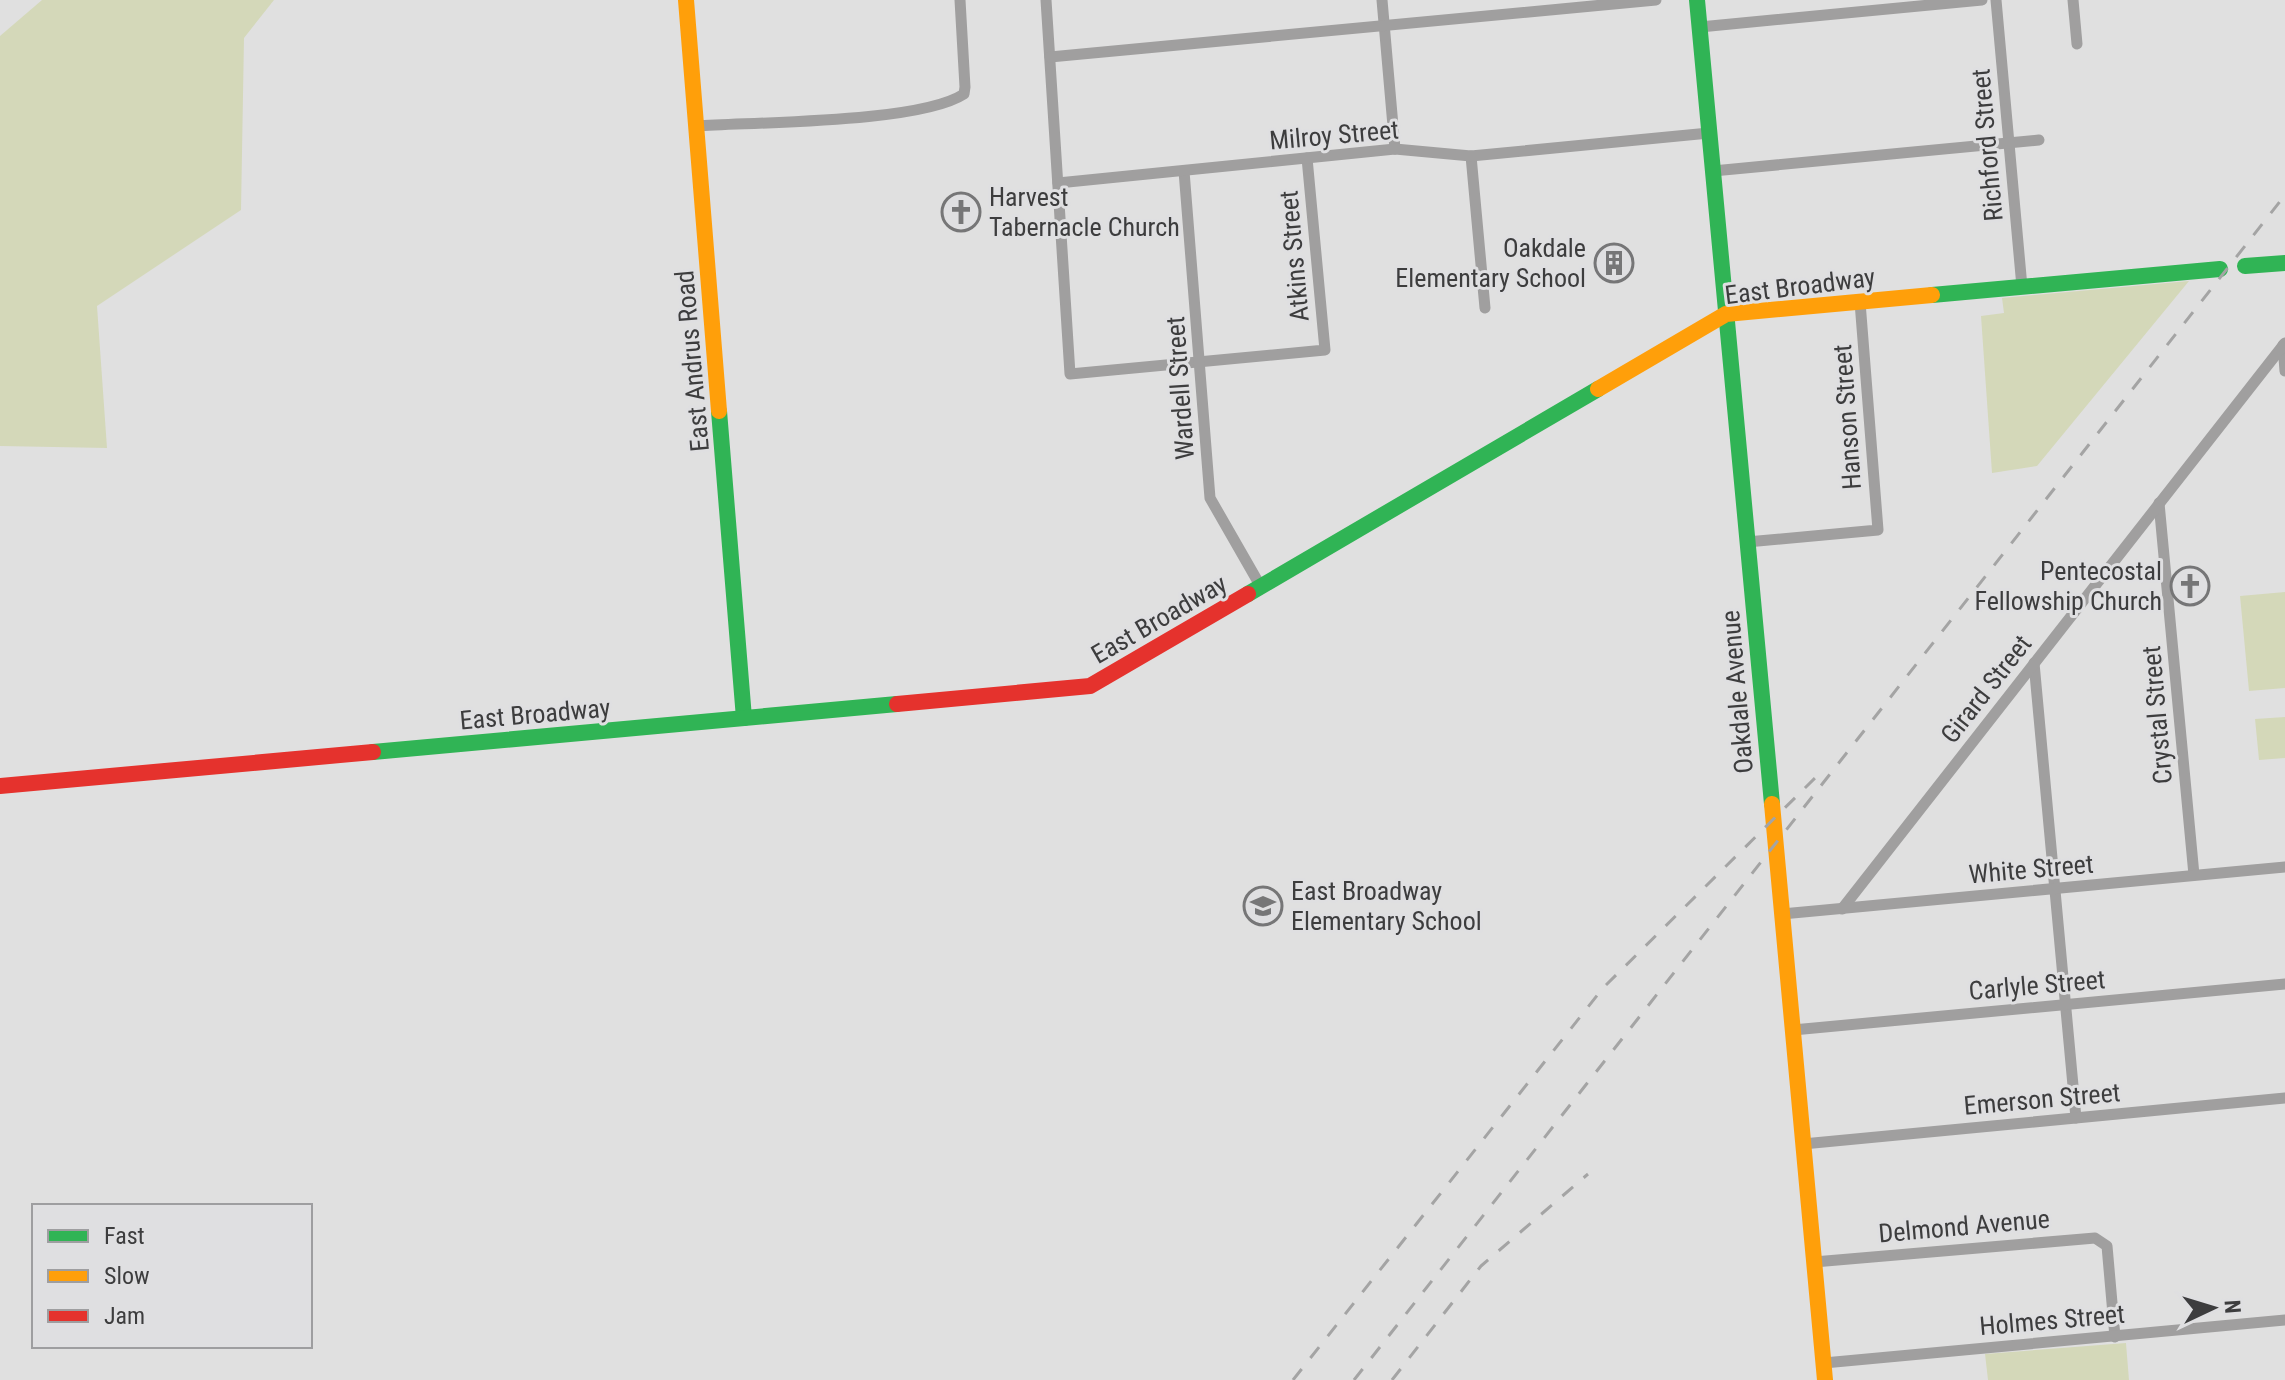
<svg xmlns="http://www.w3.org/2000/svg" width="2285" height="1380" font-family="'Roboto Condensed',sans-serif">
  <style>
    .green { fill: #d4d8b9 }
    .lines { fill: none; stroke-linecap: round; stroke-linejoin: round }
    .street { stroke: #a09f9f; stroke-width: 11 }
    .fast { stroke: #30b455; stroke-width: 16 }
    .slow { stroke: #ff9f0a; stroke-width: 16 }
    .jam { stroke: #e5322d; stroke-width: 16 }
    .rail { stroke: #a4a4a4; stroke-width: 3; stroke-dasharray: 14 14; stroke-linecap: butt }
    .labels { text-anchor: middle; stroke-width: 6; stroke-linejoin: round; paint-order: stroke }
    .street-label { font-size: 26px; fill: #3d3d3e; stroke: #dfdfe1 }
    .poi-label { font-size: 26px; fill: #3d3d3e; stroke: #dfdfe1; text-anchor: start }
  </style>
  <rect width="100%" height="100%" fill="#e0e0e0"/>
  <g class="green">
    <path d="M42,0H274L244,38L241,210L97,306L107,448L0,446V36Z"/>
    <path d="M2189,281L2037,466L1992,473L1981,316L2004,313L2002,298Z"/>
    <path d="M2285,592V688L2249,691L2240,596Z"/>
    <path d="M2285,717V758L2259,760L2255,719Z"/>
    <path d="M2126,1343L2129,1380H1988L1985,1354Z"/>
  </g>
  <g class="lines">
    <g class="street">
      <path d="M1046,0L1070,374L1325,350L1307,158"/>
      <path d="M1382,0L1395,149"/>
      <path d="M1996,0L2022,287"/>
      <path d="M2073,0L2077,44"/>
      <path d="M1700,27L1982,0"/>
      <path d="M1050,57L1656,0"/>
      <path d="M697,126C756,122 920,123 964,94L965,87L960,0"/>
      <path d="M1471,156L1485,308"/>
      <path d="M1184,171L1210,498L1261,587"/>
      <path d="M1713,171L2039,140"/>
      <path d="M1058,183L1395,149L1471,156L1709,133"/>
      <path d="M2283,345L2285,371"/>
      <path d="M2159,503L2194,875"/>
      <path d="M1747,542L1878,530L1860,302"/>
      <path d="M2034,663L2076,1118"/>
      <path d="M1842,909L2285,343"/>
      <path d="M1782,914L2285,867"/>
      <path d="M1793,1030L2285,984"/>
      <path d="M1803,1144L2285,1098"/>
      <path d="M1814,1262L2095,1238L2107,1246L2115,1337"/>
      <path d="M1824,1363L2285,1320"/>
    </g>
    <g class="fast">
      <path d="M1697,0L1772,804"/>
      <path d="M2245,266L2285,263"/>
      <path d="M1932,295L2220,269"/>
      <path d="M719,411L744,718"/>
      <path d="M1248,594L1598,389"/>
      <path d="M373,752L897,704"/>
    </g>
    <g class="slow">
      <path d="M686,0L719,411"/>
      <path d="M1598,389L1726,314L1932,295"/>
      <path d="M1772,804L1825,1380"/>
    </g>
    <g class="jam">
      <path d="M897,704L1090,686L1248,594"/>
      <path d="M0,786L373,752"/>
    </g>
    <g class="rail">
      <path d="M1293,1380L1603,988L1816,777"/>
      <path d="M1354,1380L2285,195"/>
      <path d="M1392,1380L1481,1266L1588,1174"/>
    </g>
  </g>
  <defs>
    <symbol id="church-ring" viewBox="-11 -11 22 22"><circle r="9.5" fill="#dfdfe1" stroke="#767677" stroke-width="1.5"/><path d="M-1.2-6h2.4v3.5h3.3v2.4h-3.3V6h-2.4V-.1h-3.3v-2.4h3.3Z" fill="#767677"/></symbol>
    <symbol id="building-ring" viewBox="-11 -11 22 22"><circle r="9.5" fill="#dfdfe1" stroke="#767677" stroke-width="1.5"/><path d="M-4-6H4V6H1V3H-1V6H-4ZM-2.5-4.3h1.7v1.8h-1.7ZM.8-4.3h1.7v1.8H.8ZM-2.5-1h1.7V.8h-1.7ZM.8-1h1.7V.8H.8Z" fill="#767677"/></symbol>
    <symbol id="school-ring" viewBox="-11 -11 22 22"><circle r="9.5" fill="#dfdfe1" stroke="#767677" stroke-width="1.5"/><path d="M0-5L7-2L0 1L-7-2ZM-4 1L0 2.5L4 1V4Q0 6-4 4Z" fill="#767677"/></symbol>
  </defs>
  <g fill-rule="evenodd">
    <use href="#church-ring" x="939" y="190" width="44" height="44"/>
    <use href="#building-ring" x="1592" y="241" width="44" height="44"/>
    <use href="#church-ring" x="2168" y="564" width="44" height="44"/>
    <use href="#school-ring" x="1241" y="884" width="44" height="44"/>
  </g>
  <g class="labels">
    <g class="street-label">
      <text transform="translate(1334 135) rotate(-5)" y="9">Milroy Street</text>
      <text transform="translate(1987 145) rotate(-95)" y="9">Richford Street</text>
      <text transform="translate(1294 256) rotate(-95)" y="9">Atkins Street</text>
      <text transform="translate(1800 286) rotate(-7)" y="9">East Broadway</text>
      <text transform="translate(692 361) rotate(-95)" y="9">East Andrus Road</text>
      <text transform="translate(1180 388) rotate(-94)" y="9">Wardell Street</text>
      <text transform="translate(1847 417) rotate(-94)" y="9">Hanson Street</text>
      <text transform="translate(1159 619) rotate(-30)" y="9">East Broadway</text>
      <text transform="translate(1986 689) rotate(-52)" y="9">Girard Street</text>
      <text transform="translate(1737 692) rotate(-95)" y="9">Oakdale Avenue</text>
      <text transform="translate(535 714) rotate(-5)" y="9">East Broadway</text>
      <text transform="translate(2157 715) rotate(-95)" y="9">Crystal Street</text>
      <text transform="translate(2031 869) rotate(-5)" y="9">White Street</text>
      <text transform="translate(2037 985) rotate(-5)" y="9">Carlyle Street</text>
      <text transform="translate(2042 1099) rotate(-5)" y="9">Emerson Street</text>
      <text transform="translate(1964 1226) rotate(-5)" y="9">Delmond Avenue</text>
      <text transform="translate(2052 1320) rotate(-5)" y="9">Holmes Street</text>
    </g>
    <g class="poi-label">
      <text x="989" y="206">Harvest<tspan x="989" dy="30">Tabernacle Church</tspan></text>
      <text x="1586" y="257" text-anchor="end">Oakdale<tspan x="1586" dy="30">Elementary School</tspan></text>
      <text x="2162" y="580" text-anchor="end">Pentecostal<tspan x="2162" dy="30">Fellowship Church</tspan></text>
      <text x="1291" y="900">East Broadway<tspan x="1291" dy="30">Elementary School</tspan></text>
    </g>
  </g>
  <rect x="32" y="1204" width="280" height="144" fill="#dfdfe1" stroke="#9e9ea0" stroke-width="2"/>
  <rect x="48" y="1230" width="40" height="12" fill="#30b455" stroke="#9e9ea0" stroke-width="2"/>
  <text x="104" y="1244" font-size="24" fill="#3d3d3e">Fast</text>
  <rect x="48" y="1270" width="40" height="12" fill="#ff9f0a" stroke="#9e9ea0" stroke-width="2"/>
  <text x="104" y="1284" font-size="24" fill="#3d3d3e">Slow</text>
  <rect x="48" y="1310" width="40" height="12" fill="#e5322d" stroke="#9e9ea0" stroke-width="2"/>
  <text x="104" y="1324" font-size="24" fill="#3d3d3e">Jam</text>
  <g transform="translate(2213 1308) rotate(86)" stroke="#dfdfe1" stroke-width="6" paint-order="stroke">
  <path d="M0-6L14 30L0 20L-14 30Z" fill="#3d3d3e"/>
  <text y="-12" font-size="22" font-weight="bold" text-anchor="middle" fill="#3d3d3e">N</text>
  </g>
</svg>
